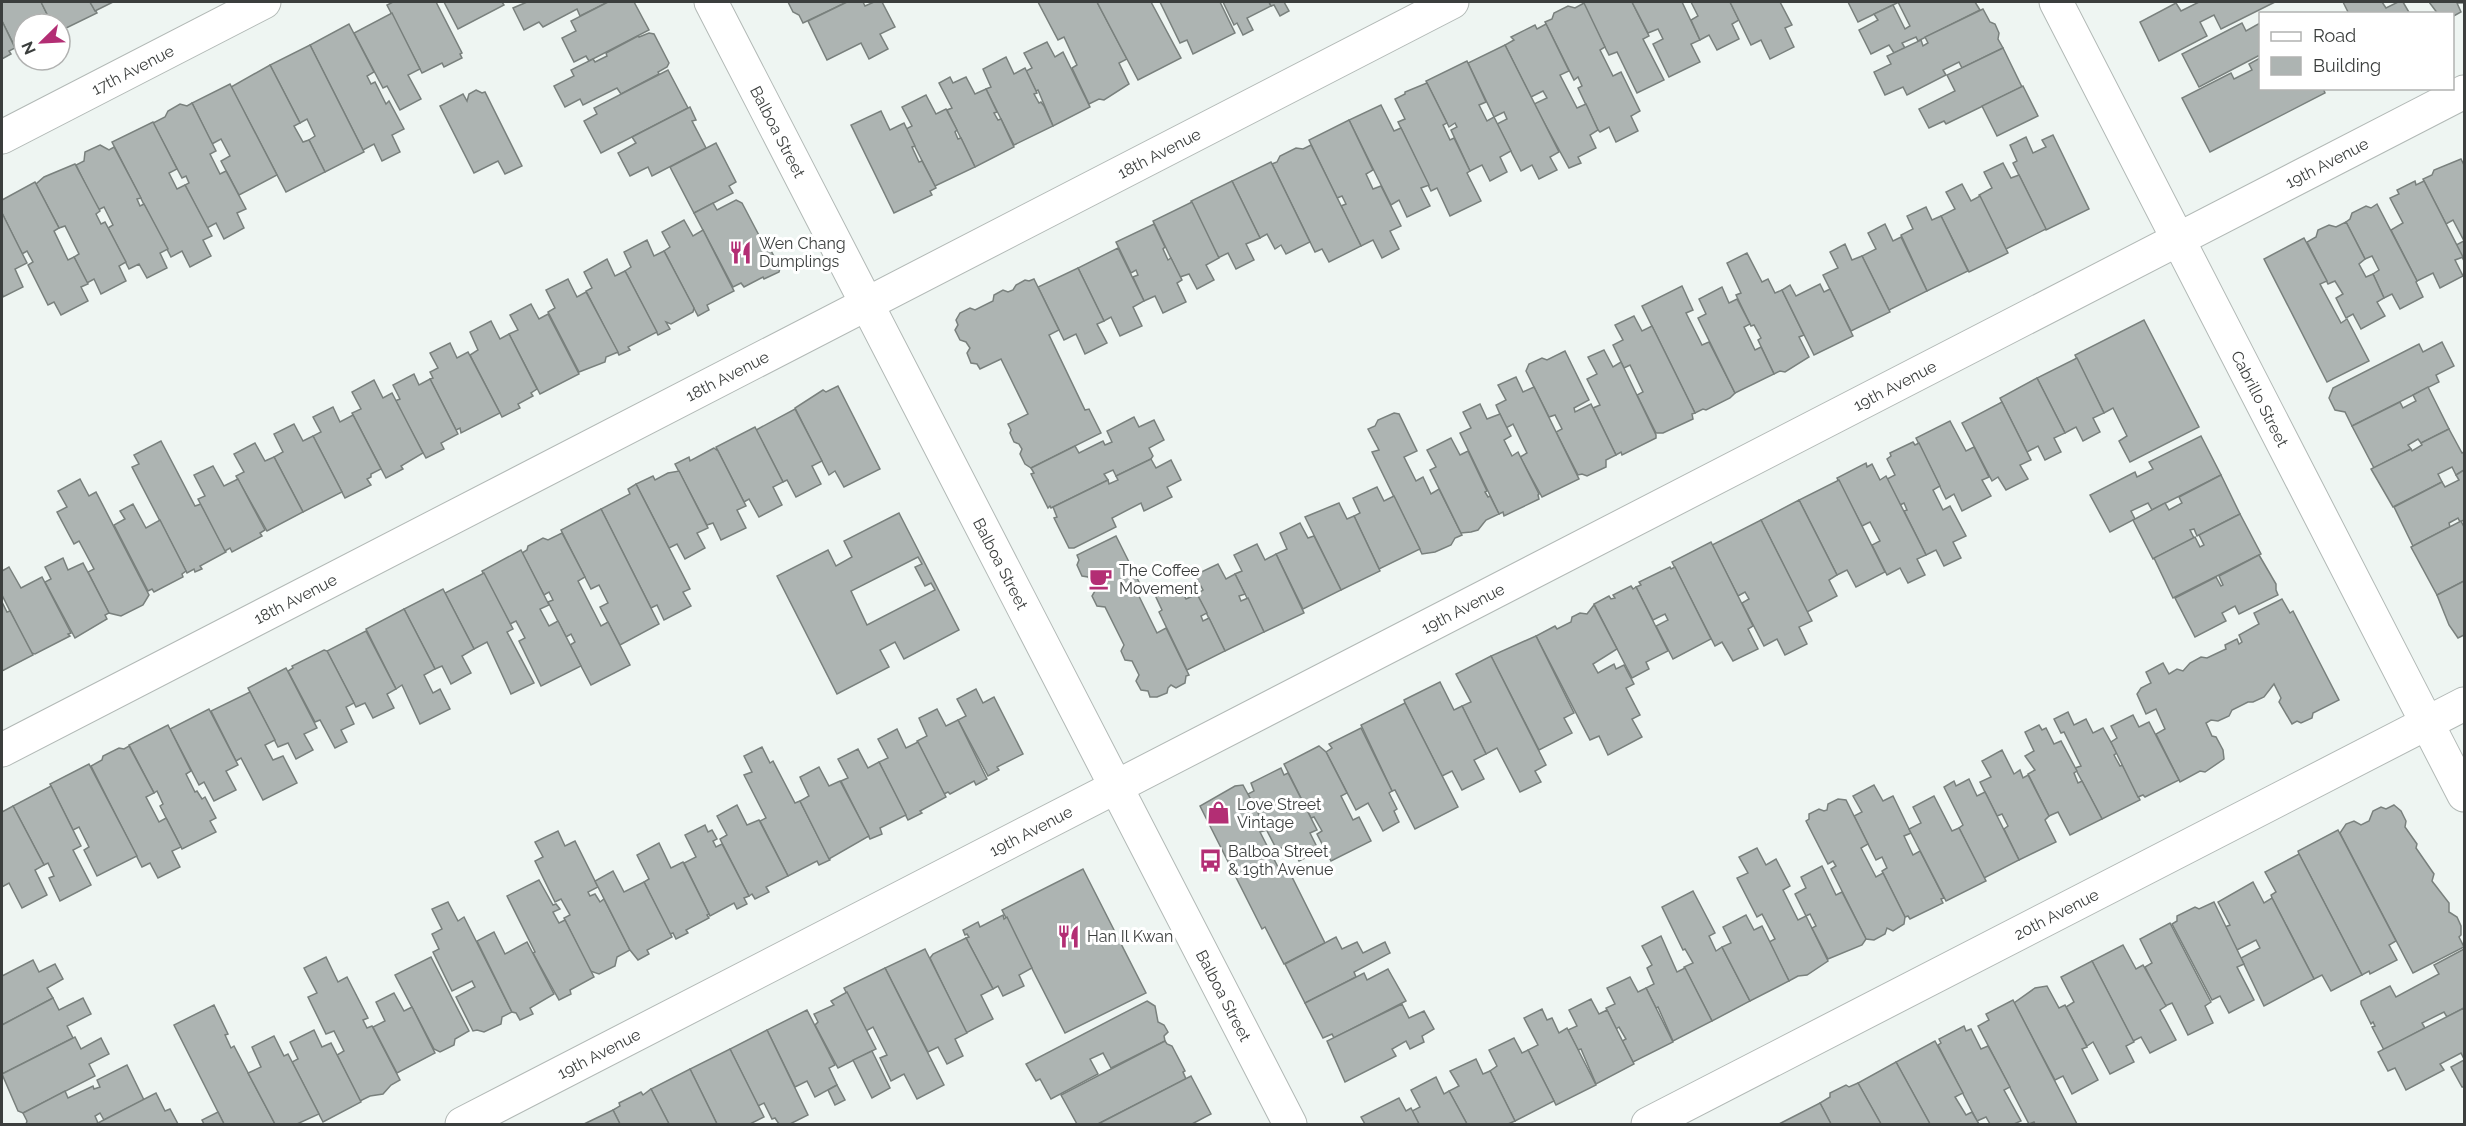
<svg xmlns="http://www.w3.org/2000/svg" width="2466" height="1126" font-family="Raleway,sans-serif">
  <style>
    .building { fill: #adb4b2; stroke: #79807d; stroke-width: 1.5; fill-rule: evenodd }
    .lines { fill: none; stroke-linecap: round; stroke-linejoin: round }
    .minor-casing { stroke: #b2b9b6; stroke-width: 35 }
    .minor { stroke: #fff; stroke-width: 33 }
    .labels { text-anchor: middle; stroke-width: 6; stroke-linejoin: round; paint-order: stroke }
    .street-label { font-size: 16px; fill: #3b3e3d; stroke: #fff }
    .poi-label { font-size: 16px; fill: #3b3e3d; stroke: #fff; text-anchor: start }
  </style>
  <rect width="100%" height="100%" fill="#eef5f2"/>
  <g class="building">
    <path d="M2,2H41L52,24H24V47L17,51L2,21Z"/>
    <path d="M41,2H90L97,13L60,31V24H52Z"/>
    <path d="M90,2H113L95,11Z"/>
    <path d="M393,2H436L462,53L460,54L462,58L444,67L442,63L422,73L387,5Z"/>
    <path d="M444,2H502L504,5L458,29Z"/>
    <path d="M527,2H608L580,16L577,9L543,27L539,22L524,30L513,8Z"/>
    <path d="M608,2H634L649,30L589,61L586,56L574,62L562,38L576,31L571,21Z"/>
    <path d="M788,2H847L803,23L799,15L793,12Z"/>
    <path d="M847,2H863L865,6L874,2H882L895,27L880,34L888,49L869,59L861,43L827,60L808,21Z"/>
    <path d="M1038,2H1097L1127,59L1119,63L1129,84L1104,100L1099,99L1089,104L1072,68L1077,65L1064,37L1058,40Z"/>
    <path d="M1097,2H1151L1181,58L1138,80Z"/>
    <path d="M1160,2H1220L1235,33L1193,54L1187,40L1180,43Z"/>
    <path d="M1223,2H1269L1271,6L1247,18L1253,30L1243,35L1237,23L1234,25Z"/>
    <path d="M1269,2H1284L1289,11L1280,16L1274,5L1271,6Z"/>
    <path d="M1582,2H1632L1649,36L1643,39L1664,80L1637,93L1617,52L1609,55Z"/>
    <path d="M1632,2H1682L1700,40L1691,44L1700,62L1669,77L1653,44L1663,39L1658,29L1648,33Z"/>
    <path d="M1691,2H1730L1739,20L1732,24L1739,39L1717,50L1709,35L1700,40L1691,20L1698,16Z"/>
    <path d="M1730,2H1780L1792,25L1785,28L1794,47L1770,59L1761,40L1751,45Z"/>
    <path d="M1848,2H1899L1858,22Z"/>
    <path d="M1898,2H1975L1980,10L1918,41L1916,37L1902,43L1905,48L1894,53L1889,45L1871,54L1859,30L1878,20L1874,14L1893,5L1905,29L1910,26Z"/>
    <path d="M2199,2H2275L2221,29L2214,15L2200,22L2207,36L2159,61L2140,22L2176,3L2181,11Z"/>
    <path d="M2343,2H2382L2386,8L2398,2H2403L2410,14H2349Z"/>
    <path d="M2429,2H2464V3H2457L2461,12L2452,17V14H2438Z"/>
    <path d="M1584,3L1605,47L1600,50L1613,76L1621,72L1640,111L1631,116L1638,131L1616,142L1609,127L1600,132L1598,130L1578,88L1582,86L1578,77L1574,80L1545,22L1552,19L1554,13L1568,6L1575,8Z"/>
    <path d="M1983,9L1990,22L1995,24L1999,33L1998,39L2003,48L1962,68L1959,62L1943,70L1946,75L1907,95L1903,87L1885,95L1874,72L1891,64L1887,56L1921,40L1923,46L1928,43L1925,37Z"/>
    <path d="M392,13L420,69L408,75L421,99L400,110L387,86L383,88L354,33Z"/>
    <path d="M2,21L15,48L9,51L11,54L2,59Z"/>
    <path d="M2242,23L2246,31L2260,23V55L2199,87L2182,54Z"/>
    <path d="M349,24L374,72L367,76L371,84L375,82L386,104L389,101L404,129L392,135L400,152L382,161L374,144L363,150L310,45Z"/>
    <path d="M1546,24L1569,71L1560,75L1577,108L1586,104L1598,130L1590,135L1596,148L1578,157L1581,163L1569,168L1534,104L1547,98L1543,91L1531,97L1505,45L1514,40L1511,37L1535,25L1537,29Z"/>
    <path d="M649,33L654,34L669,63L667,67L658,72L659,74L621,94L617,88L583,105L580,99L565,107L554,86L574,76L571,70L593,59L595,62L607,56L606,53L638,36L639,37Z"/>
    <path d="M1047,42L1055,57L1063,52L1090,107L1053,126L1038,90L1036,91L1026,71L1032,68L1024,53Z"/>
    <path d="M310,45L364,152L325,172L309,140L315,136L307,119L300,123L270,65Z"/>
    <path d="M1505,45L1559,152L1550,157L1557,170L1539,179L1532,165L1521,171L1497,124L1507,119L1504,112L1494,117L1468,63Z"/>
    <path d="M2003,48L2022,87L1946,124L1944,121L1929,128L1919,109L1955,91L1947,75Z"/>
    <path d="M1006,57L1014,74L1025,68L1037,93L1034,94L1039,103L1041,102L1044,106L1053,126L1014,145L986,89L991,87L983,69Z"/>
    <path d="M2260,58V88H2323L2325,93L2210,152L2182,98L2231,73L2234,79L2252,70L2249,64Z"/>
    <path d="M1467,61L1486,102L1479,105L1487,121L1494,117L1511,151L1500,157L1507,172L1490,181L1482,165L1470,171L1451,130L1457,127L1455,123L1449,127L1426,81Z"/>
    <path d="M270,65L300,123L294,126L303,142L309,140L325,172L286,192L231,87Z"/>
    <path d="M668,70L688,108L601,153L584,121L597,114L594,108Z"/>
    <path d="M950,77L953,83L966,77L975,94L986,89L997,112L994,113L998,120L1001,119L1014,147L975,167L947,110L952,108L939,83Z"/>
    <path d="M1427,83L1447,123L1443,125L1450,140L1454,138L1470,171L1467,173L1481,201L1450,216L1437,188L1431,191L1398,122L1405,119L1395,99L1405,94V92Z"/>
    <path d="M230,84L277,175L239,195L221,161L230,156L221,139L212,144L192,103Z"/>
    <path d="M2023,86L2038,116L1997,136L1982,106Z"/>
    <path d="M476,90L482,93L485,92L522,166L505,174L498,161L474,173L440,106L463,94L467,101L469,94Z"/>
    <path d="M926,95L936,114L946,109L957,130L955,132L958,139L961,138L975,167L935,186L906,129L912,126L902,107Z"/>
    <path d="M192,103L216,151L210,154L220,174L226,171L246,209L237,213L244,228L224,239L216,223L207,228L185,185L189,183L186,176L182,178L153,123L165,117L168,111L180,104L187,106Z"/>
    <path d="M1381,105L1394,131L1401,128L1429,185L1421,188L1430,206L1407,217L1399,200L1391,205L1349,120Z"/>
    <path d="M690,107L696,120L692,121L706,148L652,176L648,167L630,176L618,153L636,143L632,137Z"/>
    <path d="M881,111L890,130L904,123L915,146L912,147L919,162L922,161L936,188L930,191L932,195L894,213L851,125Z"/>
    <path d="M1349,120L1373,170L1366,174L1373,189L1381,186L1401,226L1390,231L1399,249L1382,258L1373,240L1361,246L1341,206L1346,204L1342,196L1337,198L1309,140Z"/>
    <path d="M153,122L177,169L169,173L177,189L185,185L212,236L203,240L211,256L190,267L182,251L171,257L112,142Z"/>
    <path d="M2053,135L2089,209L2046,230L2013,163L2017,161L2010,145L2026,137L2033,153L2046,147L2042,140Z"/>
    <path d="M716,143L736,182L729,186L733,193L694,213L670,167Z"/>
    <path d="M100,145L109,150L114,147L141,198L137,199L140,206L144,204L168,249L160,253L167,268L147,278L139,264L129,269L108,228L113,225L104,207L98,210L76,165L84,161L85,152Z"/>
    <path d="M1311,145L1361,246L1329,262L1322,249L1315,252L1272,164L1277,162L1280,156L1296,148L1303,149Z"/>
    <path d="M2461,159L2464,165V261L2456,245L2464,241L2453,220L2446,224L2423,179L2432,175L2434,170Z"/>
    <path d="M1271,162L1310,242L1286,254L1281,245L1275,249L1267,234L1260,238L1232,181Z"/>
    <path d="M2003,163L2011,178L2019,175L2046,229L2006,249L1979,195L1992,188L1984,172Z"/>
    <path d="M75,164L100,211L96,214L101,224L105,222L126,262L119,266L126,281L101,294L94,279L87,283L74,257L79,254L65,226L59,228L36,184L44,177Z"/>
    <path d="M1232,181L1260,238L1246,244L1254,260L1236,269L1228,253L1218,258L1191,201Z"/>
    <path d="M2415,181L2416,185L2424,181L2463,257L2455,260L2463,276L2440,288L2433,273L2417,281L2391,230L2403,223L2390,198L2399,194L2397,190Z"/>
    <path d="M35,182L59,228L54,231L68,260L74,257L88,284L81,287L88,301L61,315L54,302L48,305L28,265L33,262L27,251L22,254L2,213V200Z"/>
    <path d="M1962,184L1971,201L1980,196L2008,253L1969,272L1941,216L1955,209L1946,192Z"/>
    <path d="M736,200L742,203L762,241L765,239L780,268L779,272L764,279L763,277L744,287L741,283L733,287L694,213L713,203L717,210Z"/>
    <path d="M1192,202L1219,258L1206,265L1214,280L1197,289L1189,274L1180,277L1153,221Z"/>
    <path d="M2377,204L2417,281L2416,282L2423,297L2400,309L2392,294L2384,298L2373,274L2379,270L2372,256L2365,259L2346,222L2350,219L2352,213L2366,206L2371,208Z"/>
    <path d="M1926,207L1932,220L1941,216L1968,271L1927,291L1901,235L1913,229L1907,216Z"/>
    <path d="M2,213L27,263L15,269L23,287L3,297L2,293Z"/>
    <path d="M684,220L693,236L703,230L734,291L707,305L709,310L698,316L664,251L670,247L662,232Z"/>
    <path d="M2346,222L2365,259L2359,264L2366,277L2373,274L2384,298L2377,302L2385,316L2361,329L2353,314L2346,318L2336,298L2343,294L2335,281L2328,284L2307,242L2316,237L2318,230L2329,225L2336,227Z"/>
    <path d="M1154,224L1165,247L1163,249L1168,260L1171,258L1182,280L1177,283L1186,302L1163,313L1155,296L1144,301L1133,277L1138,275L1136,270L1131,273L1116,242Z"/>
    <path d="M1885,224L1893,241L1901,237L1927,291L1889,310L1862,256L1876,249L1868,233Z"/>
    <path d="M2304,238L2327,281L2320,284L2341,323L2347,319L2369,361L2327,382L2264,259Z"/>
    <path d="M647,240L654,256L664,251L694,308L693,312L671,324L666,322L670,329L658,335L625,271L631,267L624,252Z"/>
    <path d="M1845,244L1852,260L1862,256L1890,312L1851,331L1823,275L1838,268L1830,252Z"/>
    <path d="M1118,248L1144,301L1133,307L1142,326L1120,336L1111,317L1104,321L1078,268Z"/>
    <path d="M1747,253L1762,282L1768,279L1775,293L1782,290L1804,335L1799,337L1809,357L1785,372L1780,371L1774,374L1758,340L1761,338L1754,325L1751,326L1736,295L1741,293L1727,263Z"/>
    <path d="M607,259L615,276L625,271L657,332L628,347L630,350L619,355L586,291L592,288L584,272Z"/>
    <path d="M1078,268L1104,321L1097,324L1107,343L1085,354L1076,334L1064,340L1038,287Z"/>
    <path d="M568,279L577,297L586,292L618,352L606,357L605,362L579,372L548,312L555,308L546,290Z"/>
    <path d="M1034,279L1059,330L1049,335L1085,410L1089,409L1101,433L1031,468L1025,464L1020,454L1022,449L1019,444L1014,442L1010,433L1011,430L1008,424L1028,414L1001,359L980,369L977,364L971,363L967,353L970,348L966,342L960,340L955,330L958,325L956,320L960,313L970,308L975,310L993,301L994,295L1003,290L1008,292L1013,290L1016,285L1025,280L1029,281Z"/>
    <path d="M1820,284L1824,292L1830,289L1853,336L1814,355L1782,290L1790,285L1796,296Z"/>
    <path d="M1682,286L1693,310L1686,313L1702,345L1709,342L1735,393L1730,398L1706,410L1703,409L1695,413L1642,306Z"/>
    <path d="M1722,287L1729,303L1737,299L1750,324L1744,327L1755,350L1761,347L1774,374L1735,393L1698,318L1706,314L1699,299Z"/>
    <path d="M531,304L539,319L548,314L579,374L540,394L509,334L518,330L510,315Z"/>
    <path d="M1634,316L1642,331L1652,326L1695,413L1692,414L1693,419L1663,433H1656L1637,395L1643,392L1630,365L1624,368L1613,345L1623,340L1615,325Z"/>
    <path d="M2144,320L2199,427L2130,462L2119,441L2127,436L2113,408L2104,413L2075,355Z"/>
    <path d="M491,321L500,339L509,334L537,389L531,393L533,396L518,404L520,408L502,417L470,355L478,350L470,332Z"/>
    <path d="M2442,342L2454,366L2436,375L2439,382L2352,426L2345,412L2335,410L2329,398L2333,388L2419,344L2423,352Z"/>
    <path d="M450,343L457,358L468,352L500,413L461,433L460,428L456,430L430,379L433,378L430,372L438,368L430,353Z"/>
    <path d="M1604,350L1613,367L1621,362L1656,435V438L1622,455L1621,452L1616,455L1593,408L1600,405L1587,379L1597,374L1588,357Z"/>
    <path d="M1565,351L1589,400L1574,408L1575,412L1591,404L1616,455L1606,460V467L1587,476L1582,474L1578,475L1556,432L1562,429L1555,415L1549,417L1526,371L1529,364L1542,358L1547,360Z"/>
    <path d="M2077,358L2104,413L2093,418L2100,432L2083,441L2076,427L2065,433L2037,378Z"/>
    <path d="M414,374L419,385L430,379L458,434L441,443L444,449L426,458L395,401L400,399L393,385Z"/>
    <path d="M1516,377L1523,392L1534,387L1579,479L1542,497L1520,457L1527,453L1513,424L1506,428L1496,405L1506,400L1498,385Z"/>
    <path d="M2037,378L2065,433L2054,438L2061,452L2045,460L2038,446L2027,452L2000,398Z"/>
    <path d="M374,380L383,398L392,393L423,453L401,466L403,469L386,478L352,413L361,409L352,392Z"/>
    <path d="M838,386L880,469L844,487L835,471L829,475L795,408L823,390L826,392Z"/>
    <path d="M2428,387L2449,429L2421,443L2418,439L2408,445L2411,449L2374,468L2352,426L2400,402L2403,408L2416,401L2413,395Z"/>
    <path d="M2002,402L2031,460L2020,465L2028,479L2006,490L1998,477L1992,481L1962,423Z"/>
    <path d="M1480,404L1487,419L1500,414L1511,436L1504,440L1512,456L1518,452L1539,494L1538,495L1539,499L1504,516L1503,512L1499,514L1460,433L1471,428L1463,412Z"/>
    <path d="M333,407L340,422L353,415L381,469L371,474V477L367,479L371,485L345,498L313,436L321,432L313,417Z"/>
    <path d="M795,409L822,461L812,466L821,484L796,497L787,480L783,482L756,430Z"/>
    <path d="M1394,413L1399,414L1417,451L1404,457L1416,481L1423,477L1431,494L1439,489L1462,535L1455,538L1451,545L1435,552L1422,554L1372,452L1379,450L1368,429L1375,426L1378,420Z"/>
    <path d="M1134,417L1139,427L1154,420L1164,440L1149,448L1153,456L1151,459L1116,476L1113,470L1104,474L1108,480L1051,508L1050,506L1048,508L1031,474L1034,473L1031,468L1075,446L1079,453L1103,441L1105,445L1112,442L1107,431Z"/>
    <path d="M1950,421L1966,451L1974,447L1989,477L1982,480L1991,496L1962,511L1954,494L1946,499L1916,438Z"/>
    <path d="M294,424L303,441L313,436L342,492L303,512L274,457L283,452L274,434Z"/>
    <path d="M755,427L783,482L773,487L782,505L759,517L749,499L744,502L716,447Z"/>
    <path d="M2449,429L2462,453L2464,452V470L2456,475L2452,467L2438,474L2442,482L2393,507L2371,469L2411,449L2412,451L2422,445L2421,443Z"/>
    <path d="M2201,436L2221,475L2152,510L2148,503L2131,511L2135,519L2110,532L2090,495L2135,472L2137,477L2153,469L2149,462Z"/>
    <path d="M1451,438L1460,455L1468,451L1487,491L1485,492L1488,497L1490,496L1499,514L1486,520L1478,530L1471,532L1461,533L1430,470L1436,467L1427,450Z"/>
    <path d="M161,441L195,506L201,504L226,552L200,566L202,569L195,572L194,569L187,573L132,467L139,464L134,455Z"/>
    <path d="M1913,442L1915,445L1919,443L1940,486L1933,490L1943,510L1950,506L1966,536L1953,542L1961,558L1944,566L1936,550L1926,555L1904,511L1907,510L1904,503L1900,505L1887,479L1895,475L1887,459L1891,456L1890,453Z"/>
    <path d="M255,443L265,461L274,457L303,512L267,531L236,476L244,472L234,454Z"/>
    <path d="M714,448L718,451L746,506L737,510L746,528L721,540L713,523L707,525L675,464L689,457L690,461Z"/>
    <path d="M1151,459L1156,468L1171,460L1181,480L1167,487L1172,497L1144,511L1141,503L1112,518L1116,527L1074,548H1069L1054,518L1057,517L1053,507L1108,480L1109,484L1118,480L1116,476Z"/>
    <path d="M1866,463L1867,467L1872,464L1880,480L1886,476L1926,555L1917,559L1925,575L1908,583L1900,568L1887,575L1872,545L1880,541L1870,522L1862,526L1837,478Z"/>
    <path d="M213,466L224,486L238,479L265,530L260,533L262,536L232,552L230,548L225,551L198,499L205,496L194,475Z"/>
    <path d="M2464,470V520L2460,522L2458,518L2449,523L2450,527L2413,546L2394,507L2442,482L2445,487L2459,480L2456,475Z"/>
    <path d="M679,471L708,528L697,533L705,548L685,559L677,544L669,548L636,484L653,476L655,480L668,473Z"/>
    <path d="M2221,475L2240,514L2197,536L2194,529L2190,530L2194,538L2153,559L2133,520L2165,503L2169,510L2182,503L2179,497Z"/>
    <path d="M80,479L89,496L96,492L149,595L143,605L121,616L109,613L88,572L94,569L79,541L74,544L57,512L67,507L58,491Z"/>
    <path d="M1839,480L1885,572L1856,587L1847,570L1837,575L1799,500Z"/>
    <path d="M636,484L690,589L683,592L691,606L664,620L657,605L651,608L601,509L630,494L628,489Z"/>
    <path d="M1377,487L1384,501L1394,496L1420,549L1379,569L1354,516L1360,513L1353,498Z"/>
    <path d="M1799,500L1837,575L1829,580L1837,596L1807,612L1761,520Z"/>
    <path d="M1339,503L1347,519L1354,516L1380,571L1341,590L1305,517Z"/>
    <path d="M133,504L146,528L160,520L186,571L182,574L183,577L154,592L152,589L148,591L114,525L125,519L120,511Z"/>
    <path d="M601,509L659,624L620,645L600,607L608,603L599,585L591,589L561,530Z"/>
    <path d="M899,513L959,630L904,659L895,642L880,650L889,667L837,694L777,576L828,550L836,566L852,557L844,541ZM918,557L922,564L915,567L925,586L931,583L935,590L867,625L851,591Z"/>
    <path d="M2240,514L2261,554L2173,598L2154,558L2195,537L2200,547L2204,545L2199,535Z"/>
    <path d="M1761,520L1812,621L1799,627L1807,644L1785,655L1777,639L1764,646L1742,603L1749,599L1745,592L1738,596L1712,545Z"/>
    <path d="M2461,521L2464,527V581L2437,595L2411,547Z"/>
    <path d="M1300,523L1308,538L1314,536L1341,590L1303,609L1276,554L1287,549L1280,533Z"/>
    <path d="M562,533L585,577L578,581L601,626L608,622L630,665L591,685L570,645L575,642L571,634L566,637L548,602L553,600L549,592L544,595L522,553L527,550L528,546L543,538L548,540Z"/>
    <path d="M1116,536L1140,584L1134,586L1157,633L1166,628L1189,675L1186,676L1185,683L1176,688L1171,685L1168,688L1167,693L1157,697H1150L1148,691L1141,690L1136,681L1139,675L1132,661L1125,660L1121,651L1124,645L1105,607L1097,606L1092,596L1095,591L1088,577L1082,576L1077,565L1079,560L1077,555Z"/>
    <path d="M1711,542L1753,626L1748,629L1758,649L1733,661L1722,642L1715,646L1672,562Z"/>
    <path d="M1257,544L1265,560L1276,554L1304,613L1264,632L1235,574L1242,571L1234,555Z"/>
    <path d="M521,550L549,605L540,609L549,626L558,621L581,666L541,686L519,641L525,638L516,621L510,624L482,571Z"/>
    <path d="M2259,555L2276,584V590L2278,595L2239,614L2235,606L2222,613L2226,621L2195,637L2175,598L2216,577L2221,586L2223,585L2219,576Z"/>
    <path d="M63,558L68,570L83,563L109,613L105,615L107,619L75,638L45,582L51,579L45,567Z"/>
    <path d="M1218,564L1226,579L1235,574L1245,594L1239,596L1241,601L1248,598L1264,632L1225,651L1197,594L1203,590L1195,575Z"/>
    <path d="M9,567L21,588L42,577L71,633L68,634L70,636L35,654L31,653L2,595V571Z"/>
    <path d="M1670,567L1671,569L1675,567L1711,639L1673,659L1656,626L1668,620L1665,614L1653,620L1636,587L1641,585L1639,582Z"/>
    <path d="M484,573L513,629L507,632L534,683L511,694L487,642L474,649L445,593Z"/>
    <path d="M2464,581V635L2458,638L2449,625L2437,595Z"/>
    <path d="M1178,584L1186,599L1197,594L1207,613L1201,616L1203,621L1209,618L1225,651L1187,670L1159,612L1162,610L1155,595Z"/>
    <path d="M1631,586L1633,589L1636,587L1668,651L1646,662L1649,669L1632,678L1594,604L1609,596L1611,599L1615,598L1613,595Z"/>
    <path d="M443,589L474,649L462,656L471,673L451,684L442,666L435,669L404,609Z"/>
    <path d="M2282,599L2290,613L2293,611L2339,700L2313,713L2312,718L2301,723L2297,721L2292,724L2279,702L2281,698L2274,684L2264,697L2253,702H2248L2232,710L2229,716L2218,721L2211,720L2206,723L2212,736L2216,737L2223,750L2224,759L2205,772L2200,771L2180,782L2156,734L2165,729L2156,709L2146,714L2137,694L2141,688L2151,683L2146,672L2163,663L2169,674L2177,669L2183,671L2190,663L2201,657L2207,658L2226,649L2225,645L2237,639L2239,644L2242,642L2239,635L2259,624L2254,613Z"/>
    <path d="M2,602L7,612L10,611L33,655L2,671Z"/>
    <path d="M1594,605L1617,649L1593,664L1598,673L1614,664L1616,669L1624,665L1634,684L1626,688L1640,715L1632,719L1642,737L1608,755L1599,736L1590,740L1536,636L1555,626L1557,629L1571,622L1572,617L1580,613L1587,614Z"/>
    <path d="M404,609L435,669L424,675L433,693L440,689L450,709L420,724L402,685L396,689L366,629Z"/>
    <path d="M366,631L396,689L387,694L394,708L373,718L365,703L356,707L327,651Z"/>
    <path d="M1536,636L1574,713L1564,718L1572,733L1539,750L1491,656Z"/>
    <path d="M324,650L327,651L354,703L346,707L354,724L341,730L347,742L335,748L320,720L315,722L288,671L293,668L292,666Z"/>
    <path d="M1491,656L1546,765L1535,771L1541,782L1520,792L1497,748L1486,754L1462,706L1471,702L1456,674Z"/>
    <path d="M286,668L317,728L304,734L313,750L296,759L288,743L278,747L248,688Z"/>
    <path d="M1440,682L1454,710L1462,706L1486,754L1474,760L1484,779L1462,790L1452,771L1442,776L1405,703L1404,700Z"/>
    <path d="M976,689L983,703L994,697L1023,754L997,767L999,770L988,776L958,720L966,716L957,699Z"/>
    <path d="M250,692L275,740L265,745L273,760L283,756L297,783L263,800L241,758L236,761L211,711Z"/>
    <path d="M1405,703L1458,807L1415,829L1395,790L1392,791L1361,725Z"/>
    <path d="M209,709L238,765L226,771L236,790L214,801L204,782L199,785L170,729Z"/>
    <path d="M937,709L946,726L958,720L987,779L976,785L974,781L950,794L948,792L944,794L917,741L927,736L919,718Z"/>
    <path d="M2068,712L2074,725L2086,719L2093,733L2103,728L2117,753L2114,755L2120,766L2123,765L2140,800L2102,819L2075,768L2081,766L2064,732L2061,733L2054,719Z"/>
    <path d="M2133,715L2139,727L2149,722L2179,780L2145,797L2143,795L2138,797L2111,742L2117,738L2111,726Z"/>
    <path d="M168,725L191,771L186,774L195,792L197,791L202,799L205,797L216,818L210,821L216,832L182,849L160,806L163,804L157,791L154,793L129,745Z"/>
    <path d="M2039,725L2042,730L2046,728L2054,744L2061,741L2077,771L2074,773L2078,783L2082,781L2102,819L2070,835L2058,812L2049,816L2028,774L2035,770L2025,756L2034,751L2025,732Z"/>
    <path d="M1361,728L1392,791L1389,793L1397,809L1394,811L1399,822L1383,831L1368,803L1356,810L1326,752L1332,748L1329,744Z"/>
    <path d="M897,729L906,748L918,742L946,797L920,811L922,813L908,820L879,762L888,758L878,739Z"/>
    <path d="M129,746L154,793L146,797L159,822L166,818L181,847L172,851L180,867L158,878L150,863L142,867L91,766L102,760L103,756L119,748L124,749Z"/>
    <path d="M1319,746L1326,752L1347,793L1341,796L1353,820L1359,817L1371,841L1331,861L1317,834L1322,831L1314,817L1311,818L1284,764Z"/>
    <path d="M762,747L770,763L773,761L795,803L800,801L830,860L819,865L817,861L788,876L760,821L766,818L744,775L752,772L744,756Z"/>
    <path d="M858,749L868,768L879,762L906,815L880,828L882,834L870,839L841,781L848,778L838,759Z"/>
    <path d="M2002,750L2014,774L2020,770L2023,778L2028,775L2049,816L2045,820L2056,842L2019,860L2004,829L2008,826L2002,814L1997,816L1980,782L1991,777L1982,761Z"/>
    <path d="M89,764L137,856L97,876L84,850L89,847L79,827L73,830L50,784Z"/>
    <path d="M819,767L829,786L840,781L869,836L829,859L800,801L809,796L800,777Z"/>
    <path d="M1281,768L1284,775L1288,773L1317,830L1310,833L1319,851L1299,861L1290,844L1277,850L1265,827L1269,825L1264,815L1260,817L1248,794L1254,791L1251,783Z"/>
    <path d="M1969,779L1977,796L1985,792L2019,860L1984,878L1959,828L1963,825L1944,787L1954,781L1956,786Z"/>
    <path d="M1243,785L1267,830L1260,832L1278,867L1285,863L1325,943L1284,964L1265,927L1262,929L1200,806L1235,786Z"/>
    <path d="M1874,785L1883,801L1893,796L1911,833L1904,836L1913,855L1920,851L1944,898L1941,899L1943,903L1910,919L1908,916L1905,917L1882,871L1887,868L1882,857L1876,860L1854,816L1862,812L1853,796Z"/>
    <path d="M51,786L81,846L73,850L91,885L60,901L49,878L54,876L48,863L44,865L13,806Z"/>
    <path d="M1934,796L1952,831L1959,828L1986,881L1946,901L1909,829L1921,823L1913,807Z"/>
    <path d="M1838,799L1846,800L1868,844L1861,848L1876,877L1883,873L1905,917L1904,924L1893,931L1887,928L1885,934L1874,940L1866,939L1831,869L1836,866L1833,861L1828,864L1806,821L1809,819V814L1819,809L1824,811L1827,810L1828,804Z"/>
    <path d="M737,805L747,825L759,820L788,876L766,887L769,892L755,899L752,894L749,896L720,839L727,835L717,816Z"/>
    <path d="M2394,805L2401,811L2406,821L2405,827L2417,844L2416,848L2434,874L2432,881L2449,903V912L2457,917L2461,926V935L2459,937L2464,947L2413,973L2340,833L2346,824L2354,821L2361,825L2369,821L2373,811L2381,807L2386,809Z"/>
    <path d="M13,806L44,865L35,870L47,895L22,908L9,883L2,887V812Z"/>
    <path d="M705,825L708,832L712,830L717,839L713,841L716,847L722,844L749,896L744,898L747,904L737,909L734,903L710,916L684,863L696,857L685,835Z"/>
    <path d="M2338,830L2396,941L2389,945L2397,960L2370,974L2369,971L2362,975L2299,854L2298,851Z"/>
    <path d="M558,831L565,846L575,841L598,887L588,892L590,896L595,894L600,902L604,899L630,950L617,957L615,966L599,974L590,971L564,918L570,915L561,899L555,902L535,861L543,857L535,842Z"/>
    <path d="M659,843L671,868L683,862L709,914L707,915L709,918L686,930L688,933L676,939L673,933L670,934L644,882L649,879L637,855Z"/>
    <path d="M1757,848L1766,865L1776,859L1790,886L1783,890L1798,920L1806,916L1828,961L1807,975L1798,976L1789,981L1769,942L1775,939L1762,914L1757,917L1737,878L1748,873L1739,857Z"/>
    <path d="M2299,854L2362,975L2331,991L2322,975L2314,979L2272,898L2271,895L2276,892L2265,872Z"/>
    <path d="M1822,866L1836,895L1842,892L1866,939L1862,945L1828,959L1812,928L1816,926L1810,914L1806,916L1795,894L1806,888L1801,877Z"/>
    <path d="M1083,869L1146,993L1065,1033L1002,910Z"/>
    <path d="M613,871L624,892L644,882L672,937L647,950L649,954L638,960L630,950L595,881Z"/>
    <path d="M539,880L553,905L556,904L560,909L553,912L559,923L565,920L594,977L570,990L571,994L559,1000L533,953L535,952L507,896Z"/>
    <path d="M2253,882L2264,903L2272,898L2314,979L2264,1006L2241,958L2260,948L2256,940L2237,950L2225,927L2230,925L2218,902Z"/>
    <path d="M1693,891L1715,933L1709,936L1716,951L1722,947L1750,1001L1712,1021L1684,967L1693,963L1685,949L1683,950L1662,907Z"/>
    <path d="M448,902L458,921L464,917L512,1012L502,1017L501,1024L484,1032L477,1030L473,1031L456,997L475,987L472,981L452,991L433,952L439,949L432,934L442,929L432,909Z"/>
    <path d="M2214,902L2244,964L2237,967L2254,1000L2229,1013L2220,996L2212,1000L2172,924L2177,921V916L2195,907L2199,909Z"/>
    <path d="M1003,915L1004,919L1007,917L1032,968L1019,975L1024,986L1003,996L998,986L993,989L966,938L969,937L967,934L965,935L963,930L978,922L980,927Z"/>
    <path d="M1746,915L1754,930L1762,926L1789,981L1750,1001L1722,947L1731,943L1723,927Z"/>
    <path d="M2170,923L2211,1002L2205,1006L2213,1023L2188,1035L2172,1003L2165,1006L2145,967L2152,963L2140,939Z"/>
    <path d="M494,932L505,954L527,942L554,994L530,1008L533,1014L520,1020L516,1013L512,1012L477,941Z"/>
    <path d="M1661,936L1677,972L1685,968L1712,1021L1673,1041L1658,1007L1656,1008L1646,988L1654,984L1647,968L1652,965L1642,946Z"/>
    <path d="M1336,937L1342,949L1357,942L1363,953L1385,942L1390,953L1354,972L1356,977L1305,1003L1285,964Z"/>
    <path d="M966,938L993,989L981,995L993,1019L966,1033L930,958L933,954Z"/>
    <path d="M2123,945L2136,969L2143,965L2166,1006L2160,1010L2176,1040L2150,1053L2141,1037L2133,1041L2092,961Z"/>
    <path d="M925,949L967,1033L955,1039L963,1056L947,1064L938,1047L928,1052L885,968Z"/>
    <path d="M2464,949V1008L2447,1017L2444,1012L2422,1023L2425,1028L2384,1050L2372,1027L2375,1026L2373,1022L2371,1024L2361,1004V1001L2390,986L2396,997L2439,974L2434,965Z"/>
    <path d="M326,957L338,982L347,977L368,1018L363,1020L367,1028L372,1026L400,1080L391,1085L383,1094L370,1096L360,1101L337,1055L344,1051L334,1031L326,1034L308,997L317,993L304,968Z"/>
    <path d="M431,957L469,1031L455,1039L454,1045L440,1052L434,1049L395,975Z"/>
    <path d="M33,960L39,972L55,964L63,979L47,988L53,998L2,1025V976Z"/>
    <path d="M2092,961L2134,1042L2126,1046L2134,1062L2110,1074L2093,1042L2087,1046L2066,1007L2074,1002L2061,977Z"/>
    <path d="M885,968L944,1085L917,1099L904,1074L891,1081L880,1058L887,1055L873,1027L866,1031L844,988Z"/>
    <path d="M1388,969L1406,1001L1334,1038L1332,1034L1323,1038L1305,1003L1364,973L1367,980Z"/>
    <path d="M1630,977L1638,992L1646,988L1673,1042L1633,1062L1622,1041L1626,1039L1619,1027L1616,1029L1606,1008L1615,1004L1607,988Z"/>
    <path d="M2047,986L2059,1008L2065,1005L2087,1047L2082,1049L2098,1080L2072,1094L2063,1076L2055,1080L2014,1003L2035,988Z"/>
    <path d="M847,992L876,1049L838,1068L815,1025L818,1022L814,1014L834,1005L831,1001Z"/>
    <path d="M394,993L404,1011L412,1007L435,1053L397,1073L373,1027L385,1021L376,1002Z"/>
    <path d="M53,998L59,1010L83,998L91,1014L67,1026L73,1038L2,1074V1025Z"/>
    <path d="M1591,999L1599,1014L1607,1010L1634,1064L1596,1084L1581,1049L1578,1050L1568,1030L1577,1026L1569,1010Z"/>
    <path d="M2013,1000L2077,1124H2035L2034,1122L2029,1124L1978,1026L1989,1020L1986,1014Z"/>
    <path d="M1147,1001L1155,1006L1158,1022L1164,1025L1168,1032L1164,1036L1165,1041L1111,1068L1103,1053L1090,1059L1098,1074L1051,1099L1040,1079L1036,1081L1026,1064Z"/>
    <path d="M1402,1004L1409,1018L1424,1011L1434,1029L1422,1036L1424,1042L1410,1049L1406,1041L1392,1049L1396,1056L1345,1082L1327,1041Z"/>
    <path d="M214,1005L228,1034L225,1035L231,1048L234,1046L275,1124H224L218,1112L174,1025Z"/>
    <path d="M2464,1008V1059L2461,1053L2440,1064L2444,1070L2406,1090L2395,1068L2388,1071L2378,1052Z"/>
    <path d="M1542,1009L1547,1020L1552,1018L1559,1033L1567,1028L1596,1085L1556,1105L1528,1050L1538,1045L1524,1018Z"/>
    <path d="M807,1010L835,1065L829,1068L837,1085L815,1097L807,1081L795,1087L767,1030Z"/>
    <path d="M1964,1026L1966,1031L1971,1029L1981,1049L1988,1046L2010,1087L2004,1090L2021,1121L2014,1124H1990L1986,1117L1977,1121L1938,1045L1941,1043L1939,1039Z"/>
    <path d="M314,1030L322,1047L331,1043L361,1102L323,1122L292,1062L298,1059L290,1042Z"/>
    <path d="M767,1030L808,1115L790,1124H779L775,1118L772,1119L764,1103L758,1106L730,1049Z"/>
    <path d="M274,1036L284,1056L288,1054L319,1114L297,1124H275L248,1073L261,1067L252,1047Z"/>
    <path d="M75,1037L81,1049L101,1038L109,1054L89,1064L95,1076L23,1113L18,1111L2,1074Z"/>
    <path d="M1514,1038L1522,1053L1528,1050L1554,1101L1515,1121L1490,1071L1497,1066L1489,1050Z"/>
    <path d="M1165,1041L1167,1044L1172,1046L1185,1071L1183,1072L1186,1079L1098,1124H1077L1061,1095Z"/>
    <path d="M1935,1041L1963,1093L1955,1097L1966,1115L1972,1112L1979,1124H1930L1896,1062Z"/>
    <path d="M730,1049L764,1117L750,1124H717L690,1069Z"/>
    <path d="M872,1051L890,1088L872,1098L853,1060Z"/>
    <path d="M1476,1059L1483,1074L1490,1071L1515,1121L1508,1124H1467L1449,1091L1459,1086L1450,1071Z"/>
    <path d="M2464,1060V1087H2462L2451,1067Z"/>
    <path d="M1896,1062L1930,1124H1881L1858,1083Z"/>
    <path d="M127,1065L144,1100L104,1120L100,1113L95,1116L98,1123L96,1124H26L27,1121L23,1113L65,1091L68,1098L93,1086L94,1089L100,1087L97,1080Z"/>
    <path d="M690,1069L717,1124H669L651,1089Z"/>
    <path d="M1191,1076L1211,1114L1192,1124H1098Z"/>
    <path d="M1436,1077L1444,1094L1449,1091L1467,1124H1419L1412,1111L1420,1107L1411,1090Z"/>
    <path d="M1858,1083L1881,1124H1831L1820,1103L1830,1097V1093L1846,1085L1849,1087Z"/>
    <path d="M837,1085L845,1100L835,1105L828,1090Z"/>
    <path d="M651,1089L669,1124H620L613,1110L620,1106L619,1103L641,1092L643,1095Z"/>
    <path d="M156,1093L165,1111L170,1109L178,1124H96Z"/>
    <path d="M1399,1098L1406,1111L1411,1108L1419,1124H1365L1361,1117Z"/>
    <path d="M1820,1103L1831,1124H1779Z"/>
    <path d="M613,1110L620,1124H584Z"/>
    <path d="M218,1112L224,1124H204L202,1120Z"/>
  </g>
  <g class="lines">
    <defs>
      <g id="minor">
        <path id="s1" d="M711,2L1290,1124"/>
        <path id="s2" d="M2056,2L2464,795"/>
        <path id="s3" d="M2,137L264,2"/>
        <path id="s4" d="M2,750L1452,2"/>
        <path id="s5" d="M462,1124L2464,92"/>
        <path id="s6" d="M1648,1124L2464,704"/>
      </g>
    </defs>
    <use href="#minor" class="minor-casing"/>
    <use href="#minor" class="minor"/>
  </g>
  <defs>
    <symbol id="restaurant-bare" viewBox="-9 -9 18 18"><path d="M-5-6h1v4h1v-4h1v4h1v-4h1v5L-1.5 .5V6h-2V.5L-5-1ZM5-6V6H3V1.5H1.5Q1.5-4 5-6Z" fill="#b32e74" stroke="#fff" stroke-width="2.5" paint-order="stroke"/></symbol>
    <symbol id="cafe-bare" viewBox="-9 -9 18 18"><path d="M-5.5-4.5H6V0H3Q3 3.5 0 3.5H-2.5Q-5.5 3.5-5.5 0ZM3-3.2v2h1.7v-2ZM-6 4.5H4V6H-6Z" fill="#b32e74" stroke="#fff" stroke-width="2.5" paint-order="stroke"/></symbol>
    <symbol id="shop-bare" viewBox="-9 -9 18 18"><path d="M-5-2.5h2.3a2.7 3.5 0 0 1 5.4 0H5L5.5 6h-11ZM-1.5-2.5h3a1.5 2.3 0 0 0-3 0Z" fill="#b32e74" stroke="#fff" stroke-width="2.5" paint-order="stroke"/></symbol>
    <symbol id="bus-bare" viewBox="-9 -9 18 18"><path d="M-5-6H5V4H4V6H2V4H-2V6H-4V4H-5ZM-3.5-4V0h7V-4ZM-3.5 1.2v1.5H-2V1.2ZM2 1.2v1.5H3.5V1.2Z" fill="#b32e74" stroke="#fff" stroke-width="2.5" paint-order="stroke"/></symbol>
  </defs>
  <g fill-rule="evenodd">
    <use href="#restaurant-bare" x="724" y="236" width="33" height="33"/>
    <use href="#cafe-bare" x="1084" y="562" width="33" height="33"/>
    <use href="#shop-bare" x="1202" y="796" width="33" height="33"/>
    <use href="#bus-bare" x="1194" y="844" width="33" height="33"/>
    <use href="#restaurant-bare" x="1052" y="920" width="33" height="33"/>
  </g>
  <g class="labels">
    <g class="street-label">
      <text dy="6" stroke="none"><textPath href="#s3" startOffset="147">17th Avenue</textPath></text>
      <text dy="6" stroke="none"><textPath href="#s1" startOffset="146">Balboa Street</textPath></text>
      <text dy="6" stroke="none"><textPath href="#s4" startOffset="1302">18th Avenue</textPath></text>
      <text dy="6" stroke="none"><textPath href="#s5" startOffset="2098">19th Avenue</textPath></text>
      <text dy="6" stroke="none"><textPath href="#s4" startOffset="816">18th Avenue</textPath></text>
      <text dy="6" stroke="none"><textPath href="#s5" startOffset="1612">19th Avenue</textPath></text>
      <text dy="6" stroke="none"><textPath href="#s2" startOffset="446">Cabrillo Street</textPath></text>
      <text dy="6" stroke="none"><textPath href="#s1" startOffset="632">Balboa Street</textPath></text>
      <text dy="6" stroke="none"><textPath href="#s4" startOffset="330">18th Avenue</textPath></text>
      <text dy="6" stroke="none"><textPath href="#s5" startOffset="1126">19th Avenue</textPath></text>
      <text dy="6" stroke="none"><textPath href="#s5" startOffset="640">19th Avenue</textPath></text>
      <text dy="6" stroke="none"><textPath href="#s6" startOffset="459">20th Avenue</textPath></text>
      <text dy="6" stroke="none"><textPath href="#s1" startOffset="1118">Balboa Street</textPath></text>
      <text dy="6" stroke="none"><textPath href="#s5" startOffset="154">19th Avenue</textPath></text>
    </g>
    <g class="poi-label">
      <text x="759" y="249">Wen Chang<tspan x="759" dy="18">Dumplings</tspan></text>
      <text x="1119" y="576">The Coffee<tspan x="1119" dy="18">Movement</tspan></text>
      <text x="1237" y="810">Love Street<tspan x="1237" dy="18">Vintage</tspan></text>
      <text x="1228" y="857">Balboa Street<tspan x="1228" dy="18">&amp; 19th Avenue</tspan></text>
      <text x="1087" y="942">Han Il Kwan</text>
    </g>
  </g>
  <rect width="2466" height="1126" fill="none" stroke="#3b3e3d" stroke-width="6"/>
  <rect x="2259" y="12" width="195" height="78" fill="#ffffff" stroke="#b1b2b1" stroke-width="1.5"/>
  <rect x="2271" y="32" width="30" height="9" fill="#ffffff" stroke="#b1b2b1" stroke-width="1.5"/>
  <text x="2313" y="42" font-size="18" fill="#3b3e3d">Road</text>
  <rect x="2271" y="57" width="30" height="18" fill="#adb4b2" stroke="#b1b2b1" stroke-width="1.5"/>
  <text x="2313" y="72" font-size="18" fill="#3b3e3d">Building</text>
  <g transform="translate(42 42) rotate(246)"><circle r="28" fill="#ffffff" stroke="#b1b2b1" stroke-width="1.5"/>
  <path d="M0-4.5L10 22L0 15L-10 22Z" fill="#b32e74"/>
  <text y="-9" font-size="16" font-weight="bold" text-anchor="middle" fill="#3b3e3d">N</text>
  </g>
</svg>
